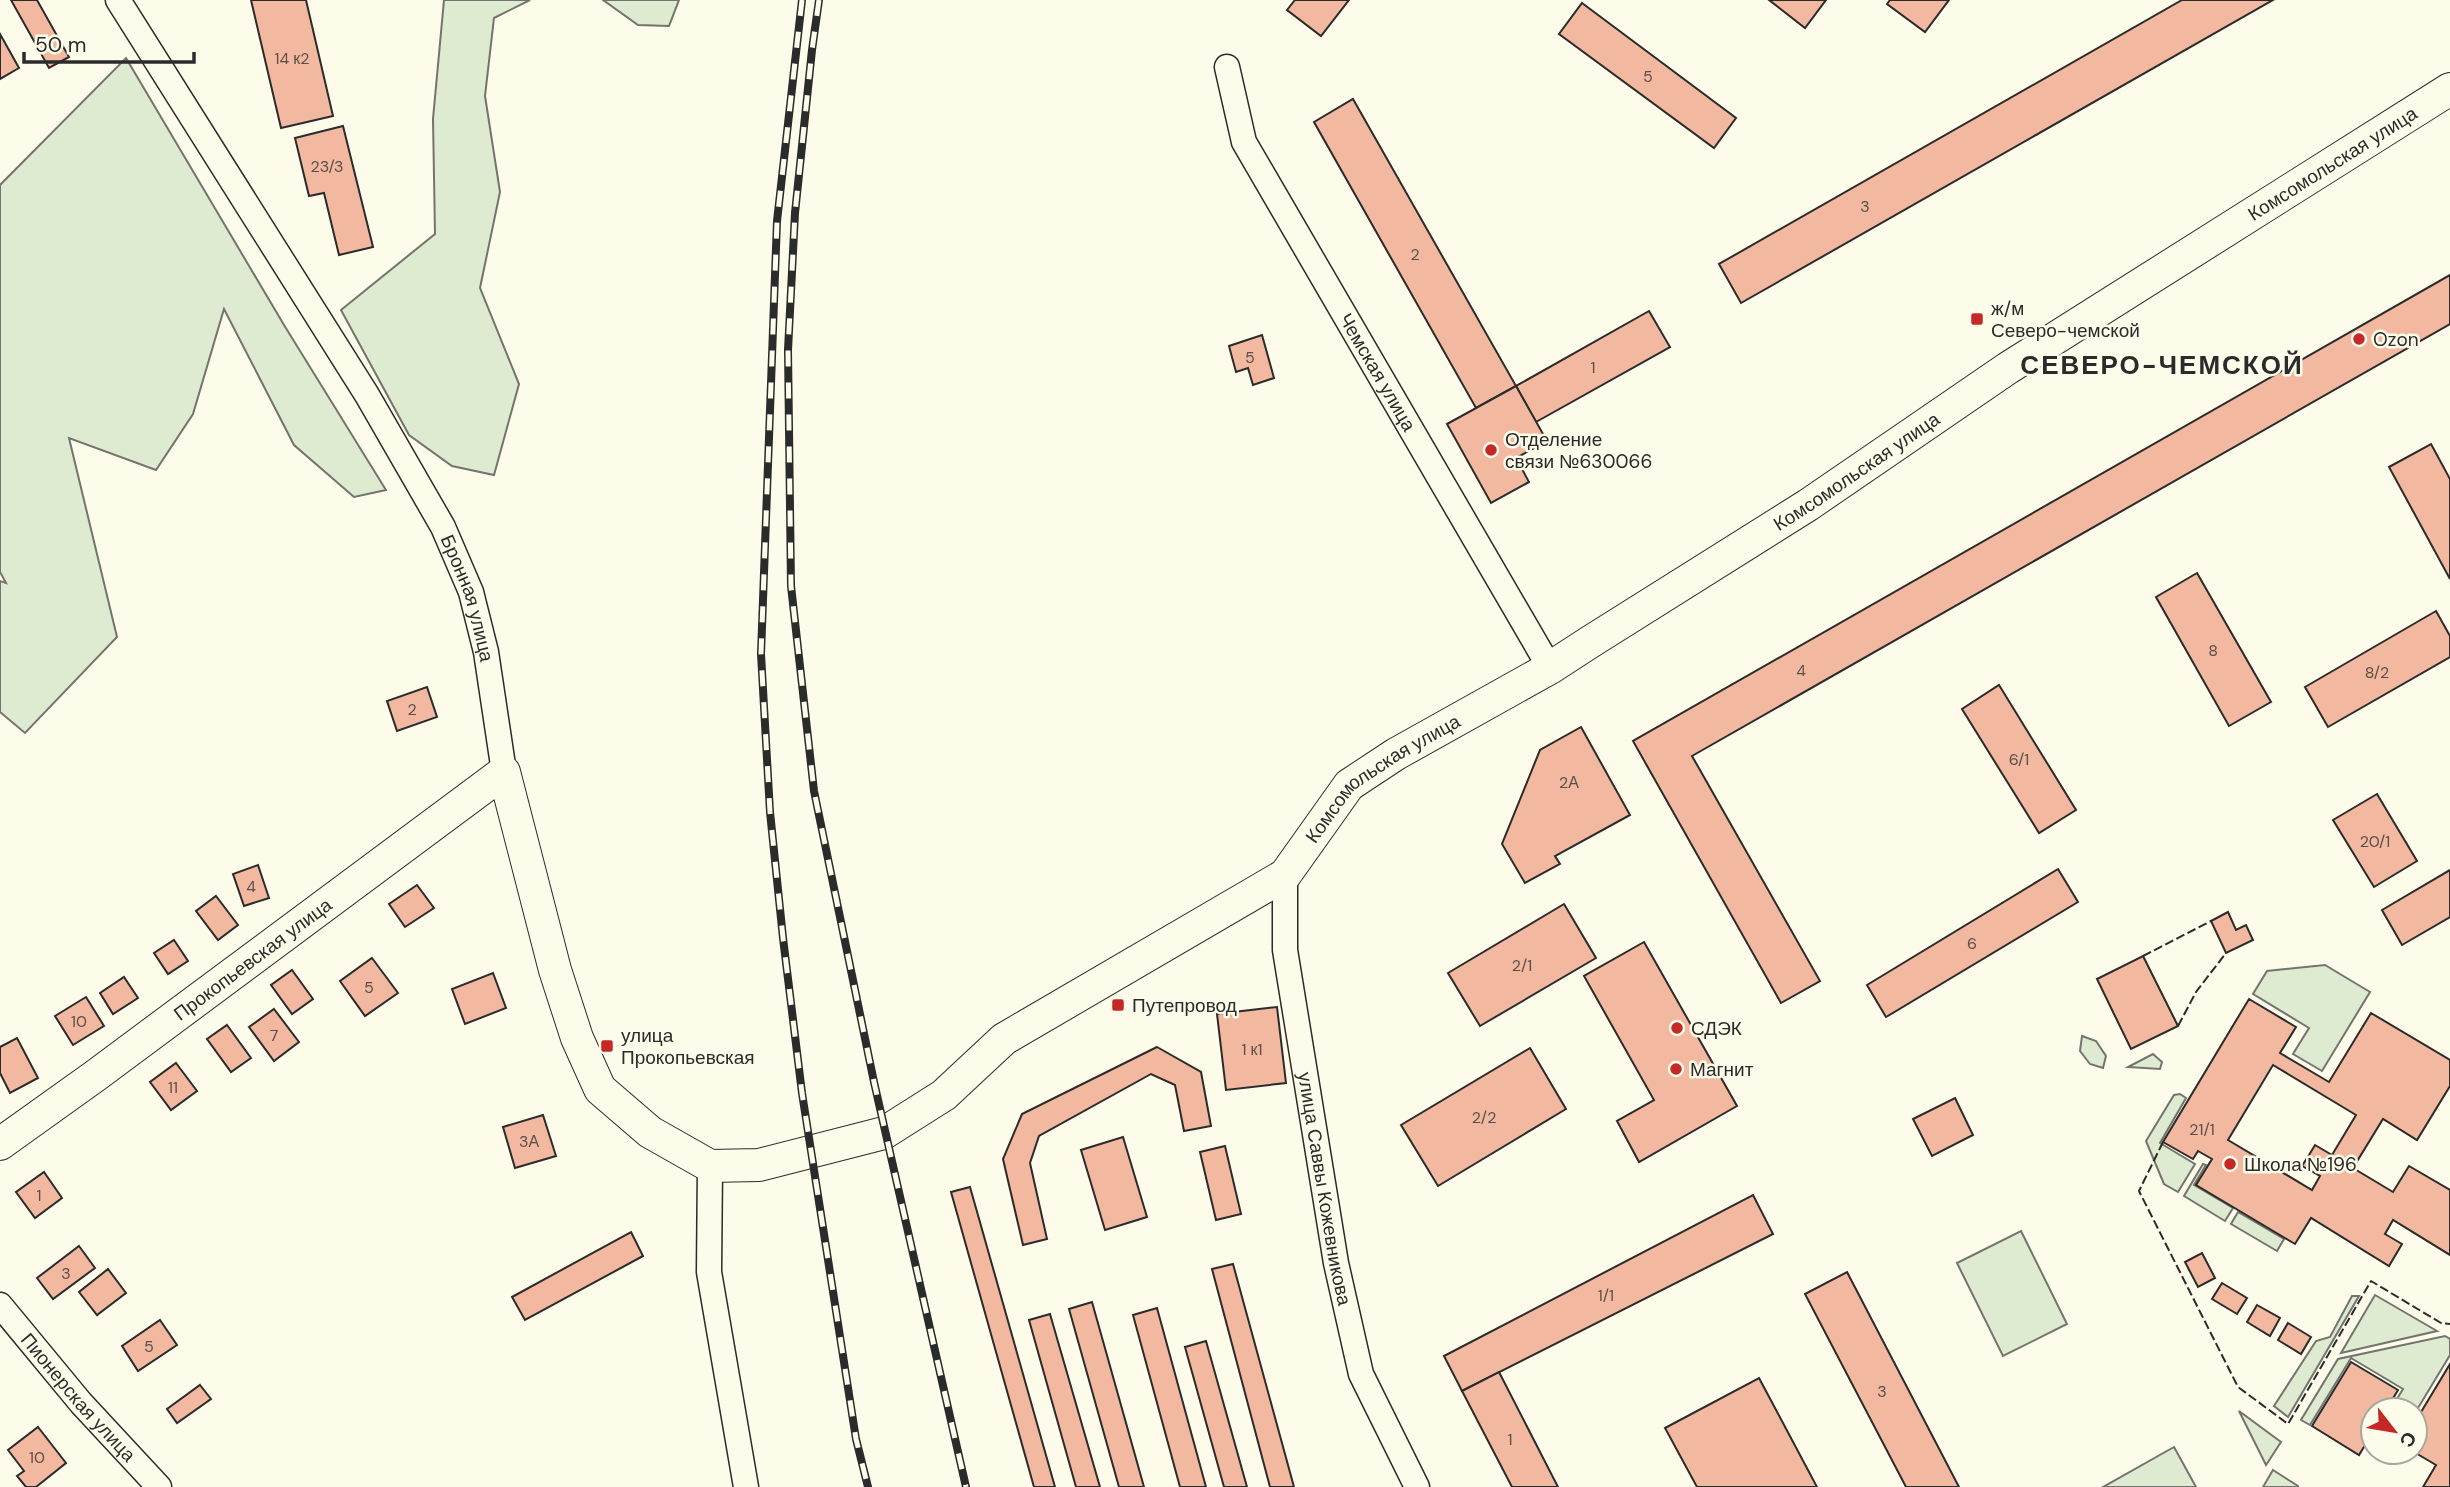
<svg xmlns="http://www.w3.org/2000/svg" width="2450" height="1487" font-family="'DM Sans',sans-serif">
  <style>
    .green { fill: #deebd1; stroke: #74746e; stroke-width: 2 }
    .building { fill: #f2b8a0; stroke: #2b2b2b; stroke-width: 2; fill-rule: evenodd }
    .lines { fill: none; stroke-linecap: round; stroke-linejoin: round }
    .minor-casing { stroke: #2b2b2b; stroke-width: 27 }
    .major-casing { stroke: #2b2b2b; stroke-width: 34 }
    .minor { stroke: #fdfbea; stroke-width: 24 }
    .major { stroke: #fdfbea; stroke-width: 32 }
    .rail-casing { stroke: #2b2b2b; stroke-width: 8 }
    .rail { stroke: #fdfbea; stroke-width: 5; stroke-dasharray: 16; stroke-linecap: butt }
    .fence { stroke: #2b2b2b; stroke-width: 2; stroke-dasharray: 9 3.5; stroke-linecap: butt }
    .poi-dot { fill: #c62828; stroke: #fdfbea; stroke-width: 2.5 }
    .labels { text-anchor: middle; stroke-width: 5; stroke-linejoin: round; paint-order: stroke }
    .number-label { font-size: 16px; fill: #5d4e48 }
    .street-label { font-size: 19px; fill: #2b2b2b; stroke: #fdfbea }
    .poi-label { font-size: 19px; fill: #2b2b2b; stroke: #fdfbea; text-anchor: start }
    .district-label { font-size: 26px; font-weight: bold; letter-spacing: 2px; fill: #2b2b2b; stroke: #fdfbea }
  </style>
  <rect width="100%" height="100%" fill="#fdfbea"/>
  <g class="green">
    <path d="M444,0H530L494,18L485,96L500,192L480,288L519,384L494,475L452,466L409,435L341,310L435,234L433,119Z"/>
    <path d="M603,0H679L669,26L638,25Z"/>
    <path d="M126,58L284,325L386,490L354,497L294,445L224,309L193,414L156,470L69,438L117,637L25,733L0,712V581L6,583L0,572V185Z"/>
    <path d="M2325,965L2370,992L2322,1071L2293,1054L2309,1028L2253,994L2267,971Z"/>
    <path d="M2082,1036L2096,1041L2106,1056L2103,1068L2090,1064L2080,1051Z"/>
    <path d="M2153,1054L2162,1062L2160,1069L2128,1067Z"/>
    <path d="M2180,1094L2186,1098L2160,1143L2195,1164L2178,1192L2164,1184L2146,1141L2174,1095Z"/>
    <path d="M2203,1164L2206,1165L2194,1185L2233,1208L2225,1221L2184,1196Z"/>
    <path d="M2238,1212L2284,1239L2277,1251L2231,1224Z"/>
    <path d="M2021,1231L2067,1324L2003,1356L1957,1263Z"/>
    <path d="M2375,1295L2437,1331L2341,1353Z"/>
    <path d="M2352,1296H2359L2288,1417L2274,1406L2316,1341L2330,1337Z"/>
    <path d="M2445,1336L2450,1339V1355L2415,1413V1410H2390L2403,1389L2351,1358L2310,1425L2301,1420L2338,1359Z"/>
    <path d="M2239,1411L2281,1442L2266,1465Z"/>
    <path d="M2174,1447L2196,1487H2103Z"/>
    <path d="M2273,1470L2298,1486V1487H2263Z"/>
  </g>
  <g class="building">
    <path d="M11,0H37L69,57L49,68Z"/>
    <path d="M251,0H306L333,116L281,128Z"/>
    <path d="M1295,0H1349L1321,36L1287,10Z"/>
    <path d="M1769,0H1826L1805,28Z"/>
    <path d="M1890,0H1949L1925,32L1887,4Z"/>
    <path d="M2182,0H2273L1741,303L1719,264Z"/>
    <path d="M1582,3L1736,118L1714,148L1559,34Z"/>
    <path d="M0,34L19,68L0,79Z"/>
    <path d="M1353,99L1516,386L1476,408L1314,122Z"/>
    <path d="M343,126L373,247L339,255L324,193L309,196L295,138Z"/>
    <path d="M2450,275V324L1692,756L1820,981L1781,1003L1633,741Z"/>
    <path d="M1649,311L1670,347L1536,422L1516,386Z"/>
    <path d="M1262,335L1274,378L1253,385L1248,368L1236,372L1229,346Z"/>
    <path d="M1516,386L1547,441L1516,458L1529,482L1491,503L1447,424Z"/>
    <path d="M2431,444L2450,479V579L2389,467Z"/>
    <path d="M2197,573L2271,702L2229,726L2156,597Z"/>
    <path d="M2436,611L2450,636V657L2328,727L2305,687Z"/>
    <path d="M1999,685L2076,810L2039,833L1962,709Z"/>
    <path d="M427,687L437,717L397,731L387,701Z"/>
    <path d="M1581,727L1630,815L1555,856L1560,864L1525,883L1502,844L1540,750Z"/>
    <path d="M2377,794L2417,861L2374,887L2333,820Z"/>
    <path d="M258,865L269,898L244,906L233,874Z"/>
    <path d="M2058,869L2078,902L1886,1017L1867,985Z"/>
    <path d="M2450,870V917L2402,945L2382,910Z"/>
    <path d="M417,885L434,908L405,927L389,904Z"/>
    <path d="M216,896L238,925L218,940L196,911Z"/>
    <path d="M1564,904L1596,958L1480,1026L1448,973Z"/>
    <path d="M2228,912L2236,930L2246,925L2253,940L2226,953L2211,921Z"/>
    <path d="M174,940L188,961L168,974L154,953Z"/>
    <path d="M1644,942L1737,1106L1639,1162L1617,1121L1654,1100L1584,976Z"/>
    <path d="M2143,956L2178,1026L2131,1049L2097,979Z"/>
    <path d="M372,958L398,993L365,1016L340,981Z"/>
    <path d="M292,970L313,999L292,1014L271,985Z"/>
    <path d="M493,973L506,1008L465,1024L452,989Z"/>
    <path d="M124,977L138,998L113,1014L100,993Z"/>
    <path d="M86,997L104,1026L73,1045L55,1016Z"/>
    <path d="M2249,999L2296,1027L2280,1053L2329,1082L2371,1013L2450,1060V1086L2417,1140L2383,1119L2353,1168L2393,1192L2409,1166L2450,1190V1255L2393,1220L2385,1234L2402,1244L2389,1266L2311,1218L2295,1244L2196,1185L2212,1159L2198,1151L2193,1159L2163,1142ZM2273,1065L2356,1115L2332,1155L2315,1145L2309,1155L2302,1166L2320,1176L2312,1190L2228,1140Z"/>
    <path d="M1277,1007L1286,1083L1226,1090L1217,1014Z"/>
    <path d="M274,1009L299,1042L274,1061L249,1027Z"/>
    <path d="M227,1025L251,1058L231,1072L207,1039Z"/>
    <path d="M17,1038L38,1078L10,1093L0,1073V1047Z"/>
    <path d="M1157,1047L1201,1072L1211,1126L1184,1131L1175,1085L1151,1074L1039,1136L1030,1163L1047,1239L1023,1245L1003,1159L1022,1114Z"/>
    <path d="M1530,1048L1566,1109L1438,1186L1401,1125Z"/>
    <path d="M176,1063L197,1091L171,1110L150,1082Z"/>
    <path d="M1955,1098L1973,1135L1932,1156L1913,1119Z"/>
    <path d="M543,1115L556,1156L515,1168L503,1127Z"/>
    <path d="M1123,1137L1147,1217L1105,1230L1081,1150Z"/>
    <path d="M1225,1146L1241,1214L1216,1220L1200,1152Z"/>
    <path d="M44,1172L62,1198L35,1218L16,1192Z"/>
    <path d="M970,1187L1055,1487H1034L951,1192Z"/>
    <path d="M1753,1195L1773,1234L1462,1391L1444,1356Z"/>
    <path d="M631,1232L643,1256L525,1320L512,1297Z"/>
    <path d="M79,1246L95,1268L53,1299L37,1278Z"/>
    <path d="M2202,1253L2215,1278L2198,1287L2185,1262Z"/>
    <path d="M1233,1264L1294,1487H1270L1212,1269Z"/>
    <path d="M108,1269L126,1293L97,1315L79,1292Z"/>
    <path d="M1847,1272L1959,1487H1906L1805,1294Z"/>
    <path d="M2222,1283L2247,1298L2237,1314L2212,1299Z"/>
    <path d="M1092,1302L1144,1487H1119L1069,1309Z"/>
    <path d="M2257,1305L2280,1318L2270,1336L2247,1322Z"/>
    <path d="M1157,1308L1206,1487H1180L1133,1315Z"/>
    <path d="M1050,1314L1100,1487H1076L1029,1320Z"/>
    <path d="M160,1320L177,1345L138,1371L122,1346Z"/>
    <path d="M2288,1323L2311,1337L2301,1354L2278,1340Z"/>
    <path d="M1206,1341L1247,1487H1224L1185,1347Z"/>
    <path d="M2351,1362L2398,1390L2386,1410H2373V1432L2359,1455L2312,1426Z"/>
    <path d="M2450,1364V1487H2423L2436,1465L2414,1452L2415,1422Z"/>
    <path d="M1499,1372L1558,1487H1512L1462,1391Z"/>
    <path d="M1759,1378L1817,1487H1697L1665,1428Z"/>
    <path d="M200,1385L211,1399L177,1423L167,1409Z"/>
    <path d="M38,1427L66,1463L36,1487H26L17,1476L24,1471L8,1450Z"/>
  </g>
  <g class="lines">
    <defs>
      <g id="minor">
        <path id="s1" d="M118,0L367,395L443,527L471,592L486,652L504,772"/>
        <path id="s2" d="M1227,67L1244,142L1550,668"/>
        <path id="s3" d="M1285,875V950L1336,1263L1361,1374L1417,1487"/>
        <path d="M710,1166L709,1272L746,1487"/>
        <path id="s4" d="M0,1305L81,1403L159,1487"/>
      </g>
      <g id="major">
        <path id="s5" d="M0,1144L95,1076L504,772L555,970L577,1038L600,1089L650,1132L710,1166L759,1165L884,1133L944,1095L1004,1039L1285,875L1349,785L1396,754L1550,668L1590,642L1808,505L2008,368L2450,89"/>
      </g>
    </defs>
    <use href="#minor" class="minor-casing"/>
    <use href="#major" class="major-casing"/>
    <use href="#minor" class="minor"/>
    <use href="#major" class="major"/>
    <defs>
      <g id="rail">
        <path d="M802,0L777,221L761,654L770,812L783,938L802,1093L856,1439L868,1487"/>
        <path d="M819,0L812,50L795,213L788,350L791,586L814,791L874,1082L966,1487"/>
      </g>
    </defs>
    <use href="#rail" class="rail-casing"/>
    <use href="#rail" class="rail"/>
    <g class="fence">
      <path d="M2143,956L2211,921"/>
      <path d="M2178,1026L2196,992L2226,953"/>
      <path d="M2163,1142L2139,1191L2238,1387L2288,1424L2371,1281L2441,1323L2450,1324"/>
    </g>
  </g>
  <g class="poi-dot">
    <rect x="1970" y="312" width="14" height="14" rx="3.5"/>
    <circle cx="2359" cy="339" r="7"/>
    <circle cx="1491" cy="450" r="7"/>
    <rect x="1111" y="998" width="14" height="14" rx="3.5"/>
    <circle cx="1677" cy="1028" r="7"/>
    <rect x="600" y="1039" width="14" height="14" rx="3.5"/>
    <circle cx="1676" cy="1069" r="7"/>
    <circle cx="2230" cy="1164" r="7"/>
  </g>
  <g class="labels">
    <g class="number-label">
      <text x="292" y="64">14 к2</text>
      <text x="1648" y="82">5</text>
      <text x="327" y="172">23/3</text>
      <text x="1865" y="212">3</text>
      <text x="1415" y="260">2</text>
      <text x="1250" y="363">5</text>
      <text x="1593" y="373">1</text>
      <text x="2213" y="656">8</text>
      <text x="1801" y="676">4</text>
      <text x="2377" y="678">8/2</text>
      <text x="412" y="715">2</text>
      <text x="2019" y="765">6/1</text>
      <text x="1569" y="788">2А</text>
      <text x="2375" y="847">20/1</text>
      <text x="251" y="892">4</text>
      <text x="1972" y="949">6</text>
      <text x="1522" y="971">2/1</text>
      <text x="369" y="993">5</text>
      <text x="79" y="1027">10</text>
      <text x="274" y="1041">7</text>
      <text x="1252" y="1055">1 к1</text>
      <text x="173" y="1093">11</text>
      <text x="1484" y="1123">2/2</text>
      <text x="2202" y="1135">21/1</text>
      <text x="529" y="1147">3А</text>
      <text x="39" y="1201">1</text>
      <text x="66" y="1279">3</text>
      <text x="1606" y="1301">1/1</text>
      <text x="149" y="1352">5</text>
      <text x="1882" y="1397">3</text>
      <text x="1510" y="1445">1</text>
      <text x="37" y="1463">10</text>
    </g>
    <g class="street-label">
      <text dy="7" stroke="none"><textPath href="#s5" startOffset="3024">Комсомольская улица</textPath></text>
      <text dy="7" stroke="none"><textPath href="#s2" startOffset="343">Чемская улица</textPath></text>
      <text dy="7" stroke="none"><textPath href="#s5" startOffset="2457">Комсомольская улица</textPath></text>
      <text dy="7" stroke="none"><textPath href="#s1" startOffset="695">Бронная улица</textPath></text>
      <text dy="7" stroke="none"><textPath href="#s5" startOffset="1890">Комсомольская улица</textPath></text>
      <text dy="7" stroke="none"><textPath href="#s5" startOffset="313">Прокопьевская улица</textPath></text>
      <text dy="7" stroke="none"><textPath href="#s3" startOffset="317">улица Саввы Кожевникова</textPath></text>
      <text dy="7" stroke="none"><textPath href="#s4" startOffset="121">Пионерская улица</textPath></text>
    </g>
    <g class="poi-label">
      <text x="1991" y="315">ж/м<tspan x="1991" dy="22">Северо-чемской</tspan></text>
      <text x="2373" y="346">Ozon</text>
      <text x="1505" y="446">Отделение<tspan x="1505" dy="22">связи №630066</tspan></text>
      <text x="1132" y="1012">Путепровод</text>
      <text x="1691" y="1035">СДЭК</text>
      <text x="621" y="1042">улица<tspan x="621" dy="22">Прокопьевская</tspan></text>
      <text x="1690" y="1076">Магнит</text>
      <text x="2244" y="1171">Школа №196</text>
    </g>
    <g class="district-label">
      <text x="2162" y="374">СЕВЕРО-ЧЕМСКОЙ</text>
    </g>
  </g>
  <g transform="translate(2394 1431) rotate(121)"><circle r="33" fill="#fdfbea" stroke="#a9a89e" stroke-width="2"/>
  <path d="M0-5L12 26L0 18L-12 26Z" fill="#c62828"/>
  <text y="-10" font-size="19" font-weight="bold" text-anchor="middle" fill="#2b2b2b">С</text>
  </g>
  <path d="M24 52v10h170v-10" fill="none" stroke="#2b2b2b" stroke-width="3.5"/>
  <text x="35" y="52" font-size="21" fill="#2b2b2b" stroke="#fdfbea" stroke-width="5" paint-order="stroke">50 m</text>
</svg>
